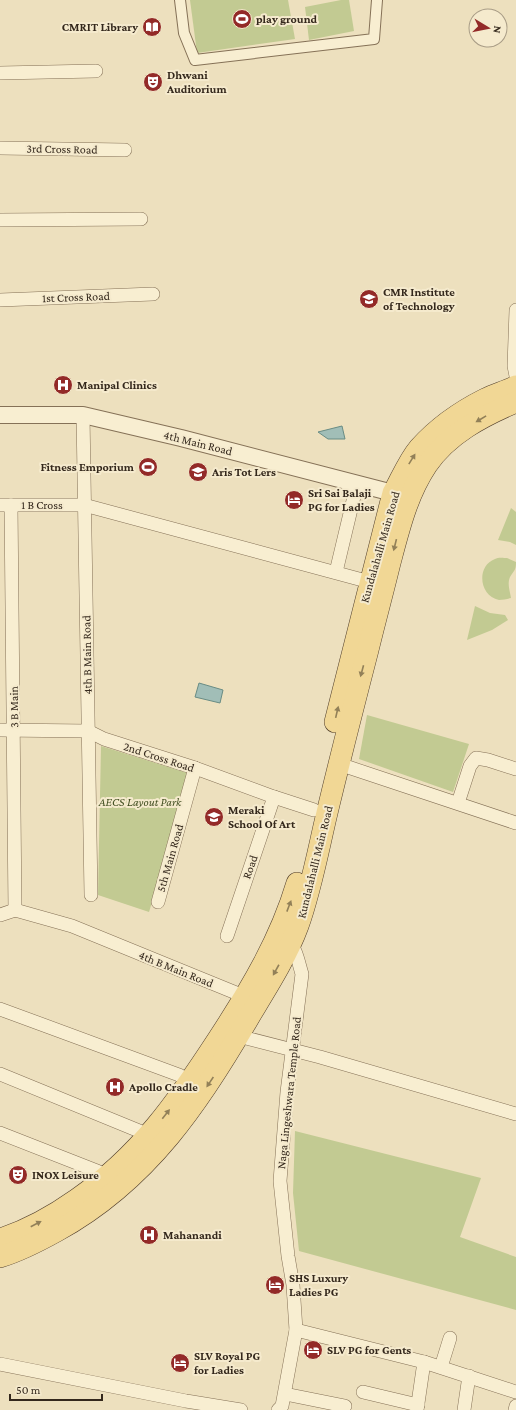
<svg xmlns="http://www.w3.org/2000/svg" width="516" height="1410" font-family="'Crimson Pro',serif">
  <style>
    .green { fill: #c2ca92 }
    .water { fill: #a1beb7; stroke: #698c84 }
    .lines { fill: none; stroke-linecap: round; stroke-linejoin: round }
    .pedestrian-casing { stroke: #857157; stroke-width: 12 }
    .minor-casing { stroke: #857157; stroke-width: 14 }
    .tertiary-casing { stroke: #857157; stroke-width: 18 }
    .primary-casing { stroke: #523f2c; stroke-width: 22 }
    .pedestrian { stroke: #f8eed1; stroke-width: 10 }
    .minor { stroke: #f8eed1; stroke-width: 13 }
    .tertiary { stroke: #f8eed1; stroke-width: 16 }
    .primary { stroke: #f1d795; stroke-width: 21 }
    .oneway { fill: #928058 }
    .labels { text-anchor: middle; stroke-width: 4; stroke-linejoin: round; paint-order: stroke }
    .poi-label { font-size: 12px; font-weight: bold; fill: #34281c; stroke: #f5eacd; text-anchor: start }
    .street-label { font-size: 12px; fill: #34281c; stroke: #f5eacd }
    .park-label { font-size: 12px; font-style: italic; fill: #435022; stroke: #f5eacd }
  </style>
  <rect width="100%" height="100%" fill="#ede0be"/>
  <g class="green">
    <path d="M190,0H288L295,39L197,53Z"/>
    <path d="M341,0H349L354,31L309,40L305,7Z"/>
    <path d="M511,508L516,512V545L510,542L498,540Z"/>
    <path d="M507,558L516,562C516,571 514,570 510,577C507,584 510,591 511,598C507,599 503,600 499,600C479,596 476,566 495,559C498,557 504,558 507,558Z"/>
    <path d="M475,606L490,613L505,615L508,620L492,630L467,640Z"/>
    <path d="M367,715L469,744L453,792L359,759Z"/>
    <path d="M101,746L191,774L149,912L98,895Z"/>
    <path d="M295,1131L481,1178L460,1237L516,1257V1310L299,1251L293,1193Z"/>
  </g>
  <g class="water">
    <path d="M342,426L345,439H328L318,432Z"/>
    <path d="M199,683L223,690L220,703L195,697Z"/>
  </g>
  <g class="lines">
    <defs>
      <path id="pedestrian" d="M180,0L184,33L195,60L374,39L377,0"/>
      <g id="minor">
        <path d="M0,73L96,71"/>
        <path d="M0,148L125,150"/>
        <path d="M0,220L141,219"/>
        <path d="M0,300L153,294"/>
        <path d="M516,310L514,366L516,376"/>
        <path d="M83,415L91,895"/>
        <path d="M0,505H84L370,582"/>
        <path d="M11,505L15,910"/>
        <path d="M336,572L357,484"/>
        <path d="M0,730L88,731L104,739L195,768L274,797L314,810"/>
        <path d="M339,764L516,823"/>
        <path d="M458,803L470,766L476,758L488,760L516,769"/>
        <path d="M158,902L195,768"/>
        <path d="M15,910L72,926L246,997"/>
        <path d="M0,915L15,910"/>
        <path d="M227,936L274,797"/>
        <path d="M0,1009L179,1075L190,1082"/>
        <path d="M238,1036L320,1057L516,1114"/>
        <path d="M0,1074L149,1135"/>
        <path d="M0,1133L97,1171L107,1176"/>
        <path d="M296,1330L424,1362L516,1392"/>
        <path d="M0,1364L186,1401L241,1410"/>
        <path d="M441,1367L450,1338"/>
        <path d="M363,1392L418,1405"/>
        <path d="M285,1394L345,1406"/>
        <path d="M278,1410L282,1406L296,1330L293,1285L288,1256L280,1181L287,1092L302,974C299,965 296,946 288,942"/>
        <path d="M417,1410L424,1362"/>
        <path d="M464,1410L469,1376"/>
        <path d="M515,1410L516,1406"/>
      </g>
      <path id="tertiary" d="M0,415H83L181,438L393,493"/>
      <g id="primary">
        <path d="M335,722L393,493C401,479 408,461 419,448C437,428 461,411 485,399C495,394 506,391 516,386"/>
        <path d="M0,1239C28,1230 53,1216 77,1199C140,1155 177,1102 218,1039C250,990 280,940 297,883"/>
        <path d="M0,1257C20,1251 39,1241 57,1231C148,1181 201,1101 251,1014C268,986 287,956 298,926C311,890 318,851 327,813C340,759 354,704 368,650C375,621 383,592 390,563C399,529 407,495 427,465C448,434 483,416 516,402"/>
      </g>
    </defs>
    <use href="#pedestrian" class="pedestrian-casing"/>
    <use href="#minor" class="minor-casing"/>
    <use href="#tertiary" class="tertiary-casing"/>
    <use href="#primary" class="primary-casing"/>
    <use href="#pedestrian" class="pedestrian"/>
    <use href="#minor" class="minor"/>
    <use href="#tertiary" class="tertiary"/>
    <use href="#primary" class="primary"/>
  </g>
  <defs><path id="oneway-solid" d="M-6-.8H1V-3.2L6.5 0L1 3.2V.8H-6Z"/></defs>
  <g class="oneway">
    <use href="#oneway-solid" transform="translate(481 419) rotate(149)"/>
    <use href="#oneway-solid" transform="translate(412 459) rotate(-58)"/>
    <use href="#oneway-solid" transform="translate(395 545) rotate(104)"/>
    <use href="#oneway-solid" transform="translate(362 671) rotate(105)"/>
    <use href="#oneway-solid" transform="translate(337 712) rotate(-77)"/>
    <use href="#oneway-solid" transform="translate(289 906) rotate(-69)"/>
    <use href="#oneway-solid" transform="translate(276 970) rotate(119)"/>
    <use href="#oneway-solid" transform="translate(210 1082) rotate(124)"/>
    <use href="#oneway-solid" transform="translate(166 1114) rotate(-52)"/>
    <use href="#oneway-solid" transform="translate(36 1224) rotate(-28)"/>
  </g>
  <defs>
    <symbol id="stadium-disc" viewBox="-11 -11 22 22"><circle r="9.5" fill="#932a28" stroke="#f5eacd"/><path d="M0-5a6.5 5 0 1 0 0 10a6.5 5 0 1 0 0-10ZM-3.5-1.8h7v3.6h-7Z" fill="#fff"/></symbol>
    <symbol id="library-disc" viewBox="-11 -11 22 22"><circle r="9.5" fill="#932a28" stroke="#f5eacd"/><path d="M-6-4Q-3-5.5-.7-3.5V5Q-3 3-6 4ZM6-4Q3-5.5 .7-3.5V5Q3 3 6 4Z" fill="#fff"/></symbol>
    <symbol id="theatre-disc" viewBox="-11 -11 22 22"><circle r="9.5" fill="#932a28" stroke="#f5eacd"/><path d="M-5-5.5Q0-4 5-5.5V0Q5 5 0 6Q-5 5-5 0ZM-3.3-2.5H-1v1.5H-3.3ZM1-2.5H3.3v1.5H1ZM-2.8 1Q0 5.5 2.8 1Z" fill="#fff"/></symbol>
    <symbol id="university-disc" viewBox="-11 -11 22 22"><circle r="9.5" fill="#932a28" stroke="#f5eacd"/><path d="M0-5L7-2L0 1L-7-2ZM-4 1L0 2.5L4 1V4Q0 6-4 4Z" fill="#fff"/></symbol>
    <symbol id="hospital-disc" viewBox="-11 -11 22 22"><circle r="9.5" fill="#932a28" stroke="#f5eacd"/><path d="M-5-5h3v3.5h4V-5h3V5h-3V1.5h-4V5h-3Z" fill="#fff"/></symbol>
    <symbol id="school-disc" viewBox="-11 -11 22 22"><circle r="9.5" fill="#932a28" stroke="#f5eacd"/><path d="M0-5L7-2L0 1L-7-2ZM-4 1L0 2.5L4 1V4Q0 6-4 4Z" fill="#fff"/></symbol>
    <symbol id="hotel-disc" viewBox="-11 -11 22 22"><circle r="9.5" fill="#932a28" stroke="#f5eacd"/><path d="M-6-4.5h1.5V1H6V5H4.5V3h-9V5H-6ZM-4 0a1.8 1.8 0 1 1 3.6 0ZM.5 0V-2.5h3Q6-2.5 6 0Z" fill="#fff"/></symbol>
  </defs>
  <g fill-rule="evenodd">
    <use href="#stadium-disc" x="231" y="8" width="22" height="22"/>
    <use href="#library-disc" x="141" y="16" width="22" height="22"/>
    <use href="#theatre-disc" x="142" y="71" width="22" height="22"/>
    <use href="#university-disc" x="358" y="288" width="22" height="22"/>
    <use href="#hospital-disc" x="52" y="374" width="22" height="22"/>
    <use href="#stadium-disc" x="137" y="456" width="22" height="22"/>
    <use href="#school-disc" x="187" y="461" width="22" height="22"/>
    <use href="#hotel-disc" x="283" y="489" width="22" height="22"/>
    <use href="#school-disc" x="203" y="806" width="22" height="22"/>
    <use href="#hospital-disc" x="104" y="1076" width="22" height="22"/>
    <use href="#theatre-disc" x="7" y="1164" width="22" height="22"/>
    <use href="#hospital-disc" x="138" y="1224" width="22" height="22"/>
    <use href="#hotel-disc" x="264" y="1274" width="22" height="22"/>
    <use href="#hotel-disc" x="302" y="1339" width="22" height="22"/>
    <use href="#hotel-disc" x="169" y="1352" width="22" height="22"/>
  </g>
  <g class="labels">
    <g class="poi-label">
      <text x="256" y="23">play ground</text>
      <text x="138" y="31" text-anchor="end">CMRIT Library</text>
      <text x="167" y="79">Dhwani<tspan x="167" dy="14">Auditorium</tspan></text>
      <text x="383" y="296">CMR Institute<tspan x="383" dy="14">of Technology</tspan></text>
      <text x="77" y="389">Manipal Clinics</text>
      <text x="134" y="471" text-anchor="end">Fitness Emporium</text>
      <text x="212" y="476">Aris Tot Lers</text>
      <text x="308" y="497">Sri Sai Balaji<tspan x="308" dy="14">PG for Ladies</tspan></text>
      <text x="228" y="814">Meraki<tspan x="228" dy="14">School Of Art</tspan></text>
      <text x="129" y="1091">Apollo Cradle</text>
      <text x="32" y="1179">INOX Leisure</text>
      <text x="163" y="1239">Mahanandi</text>
      <text x="289" y="1282">SHS Luxury<tspan x="289" dy="14">Ladies PG</tspan></text>
      <text x="327" y="1354">SLV PG for Gents</text>
      <text x="194" y="1360">SLV Royal PG<tspan x="194" dy="14">for Ladies</tspan></text>
    </g>
    <g class="street-label">
      <text transform="translate(62 149) rotate(1)" y="4">3rd Cross Road</text>
      <text transform="translate(76 297) rotate(-2)" y="4">1st Cross Road</text>
      <text transform="translate(198 443) rotate(14)" y="4">4th Main Road</text>
      <text x="42" y="509">1 B Cross</text>
      <text transform="translate(380 547) rotate(-74)" y="4">Kundalahalli Main Road</text>
      <text transform="translate(87 655) rotate(-91)" y="4">4th B Main Road</text>
      <text transform="translate(14 707) rotate(-91)" y="4">3 B Main</text>
      <text transform="translate(159 757) rotate(18)" y="4">2nd Cross Road</text>
      <text transform="translate(170 858) rotate(-74)" y="4">5th Main Road</text>
      <text transform="translate(315 862) rotate(-76)" y="4">Kundalahalli Main Road</text>
      <text transform="translate(250 867) rotate(-71)" y="4">Road</text>
      <text transform="translate(176 969) rotate(22)" y="4">4th B Main Road</text>
      <text transform="translate(289 1093) rotate(-84)" y="4">Naga Lingeshwara Temple Road</text>
    </g>
    <g class="park-label">
      <text x="140" y="806">AECS Layout Park</text>
    </g>
  </g>
  <g transform="translate(488 28) rotate(100)"><circle r="19" fill="#f5eacd" stroke="#a89c86"/>
  <path d="M0-3L7 15L0 10L-7 15Z" fill="#932a28"/>
  <text y="-6" font-size="11" font-weight="bold" text-anchor="middle" fill="#34281c">N</text>
  </g>
  <path d="M10 1394v6h92v-6" fill="none" stroke="#34281c" stroke-width="2"/>
  <text x="16" y="1394" font-size="12" fill="#34281c" stroke="#f5eacd" stroke-width="3" paint-order="stroke">50 m</text>
</svg>
